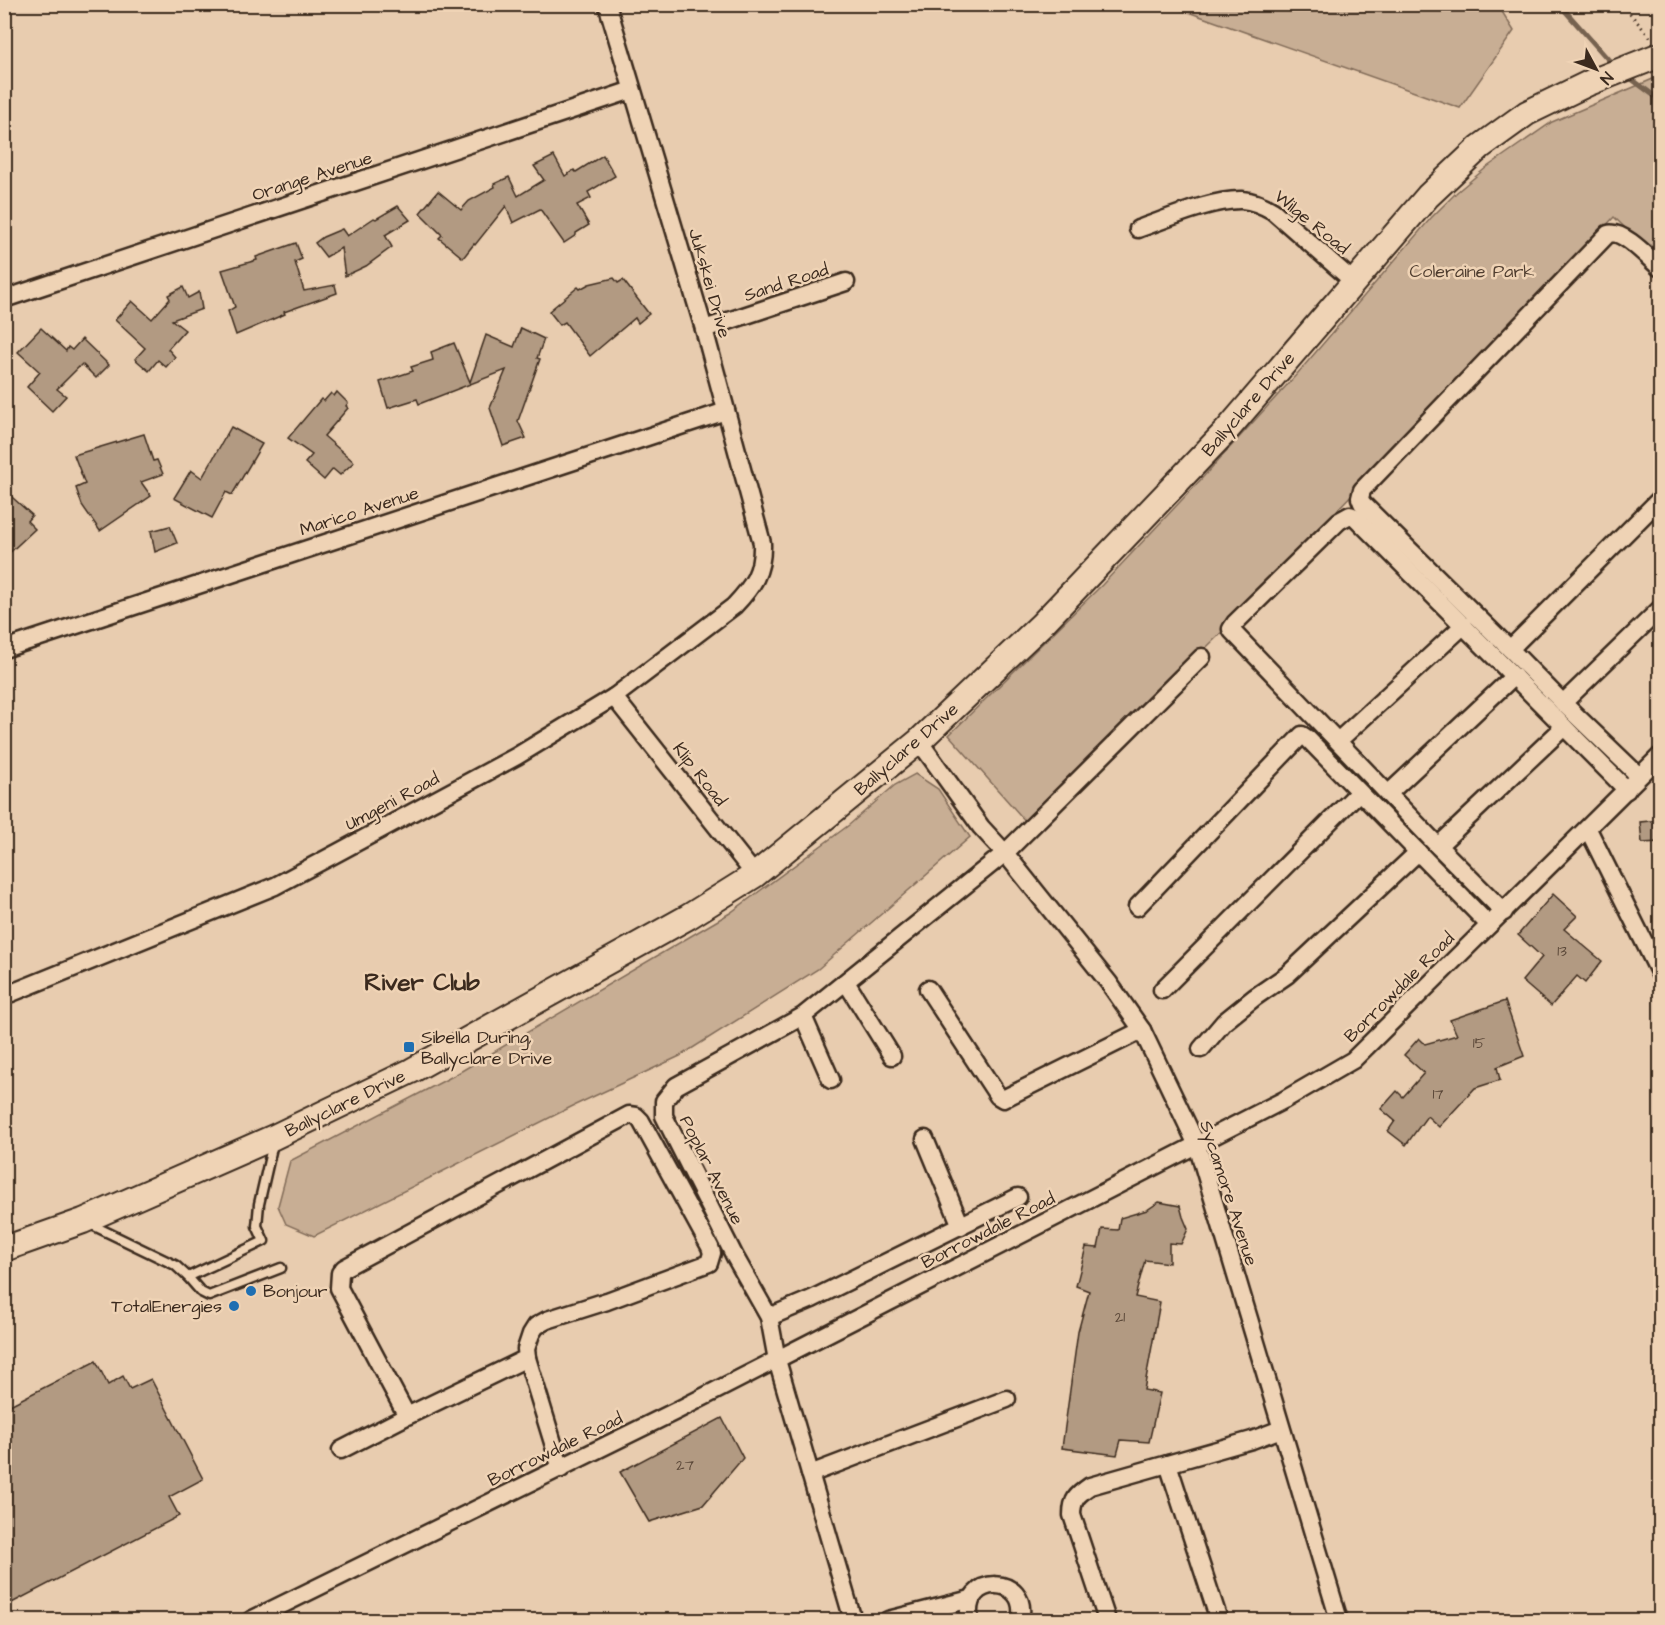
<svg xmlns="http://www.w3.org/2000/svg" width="1665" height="1625" font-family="'Architects Daughter',sans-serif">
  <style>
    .green { fill: #c8ae94; stroke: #826c59; stroke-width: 1.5 }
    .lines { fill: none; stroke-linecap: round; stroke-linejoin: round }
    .stream { stroke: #766250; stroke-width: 5 }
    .building { fill: #b29a82; stroke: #3b2a1e; stroke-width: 1.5 }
    .lane-casing { stroke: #3b2a1e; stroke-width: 13 }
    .street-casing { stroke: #3b2a1e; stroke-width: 21 }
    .secondary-casing { stroke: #3b2a1e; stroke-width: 28 }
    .path { stroke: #3b2a1e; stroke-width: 3; stroke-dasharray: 1.5 4.5; stroke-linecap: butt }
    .lane { stroke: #efd3b5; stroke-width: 8 }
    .street { stroke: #efd3b5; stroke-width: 16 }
    .secondary { stroke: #efd3b5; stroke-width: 24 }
    .poi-dot { fill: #1f6fb2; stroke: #efd3b5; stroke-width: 2 }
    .labels { text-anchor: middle; stroke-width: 5; stroke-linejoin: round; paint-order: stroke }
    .number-label { font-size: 15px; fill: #594637 }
    .street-label { font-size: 18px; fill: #3b2a1e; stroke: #efd3b5 }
    .park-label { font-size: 18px; fill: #503e30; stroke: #efd3b5 }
    .poi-label { font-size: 18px; fill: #3b2a1e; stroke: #efd3b5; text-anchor: start }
    .district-label { font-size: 24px; font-weight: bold; fill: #3b2a1e; stroke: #efd3b5 }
  </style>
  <rect width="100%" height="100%" fill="#e8ccaf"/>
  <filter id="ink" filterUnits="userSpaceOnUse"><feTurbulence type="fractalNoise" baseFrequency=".0167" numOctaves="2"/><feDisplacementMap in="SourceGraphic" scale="12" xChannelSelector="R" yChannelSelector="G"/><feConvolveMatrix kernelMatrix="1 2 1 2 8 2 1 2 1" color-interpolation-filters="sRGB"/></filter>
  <g filter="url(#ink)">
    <g class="green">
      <path d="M1168,5H1498L1514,31L1460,108Z"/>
      <path d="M1660,76V262L1614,217L1217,637L1027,823L949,735L1102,585L1194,487L1297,374L1431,218L1457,192L1487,167L1552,122Z"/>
      <path d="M915,774L938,789L970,837L818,969L680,1056L573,1106L314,1236L286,1224L278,1206L290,1161L453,1076L730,913L849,825L895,785Z"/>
    </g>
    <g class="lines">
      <g class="stream">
        <path d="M1559,4L1614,66"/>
        <path d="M1626,75L1660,100"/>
      </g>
    </g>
    <g class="building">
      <path d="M603,155L615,176L588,192L591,198L577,205L589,225L576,233V235L564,243L540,209L513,223L506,206L475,245L474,244L463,258L439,238L442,235L420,213L438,191L461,210L469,201L495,187L494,184L509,177L518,196L544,180L534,166L554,156L565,176L574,170L576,172Z"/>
      <path d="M398,206L410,220L385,235L392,247L366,266L345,276L341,248L326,257L315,243L323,237L342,229L347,236L374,218L376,219Z"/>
      <path d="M296,243L302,259L295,262L304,291L335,285L337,293L284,312L285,314L236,335L228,311L235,307L222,270L257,260L256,257Z"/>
      <path d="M614,278L618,283L623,280L649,314L638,323L635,318L590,356L565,322L560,325L549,311L578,287L580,289L589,284Z"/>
      <path d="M183,287L188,298L199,292L202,309L172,320L185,330L168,349L175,357L166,367L158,360L149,371L135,359L145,348L115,320L132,301L152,319L170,299L168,295Z"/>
      <path d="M41,328L66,351L68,347L72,350L82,339L109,365L96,378L82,364L57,389L66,396L52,411L27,387L40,372L18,352Z"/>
      <path d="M521,328L544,339L537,358L540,359L518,421L526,438L503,446L490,408L506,370L419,404L417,399L388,408L380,382L413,371L411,367L433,360L431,352L454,343L470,382L486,335L514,347Z"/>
      <path d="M337,392L348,403L346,406L348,408L324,436L354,462L340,475L333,469L324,480L305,463L312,455L288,438L321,399L324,401L331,393L334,396Z"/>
      <path d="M231,427L262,444L232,495L226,492L212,518L174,498L191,470L202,478Z"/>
      <path d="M144,434L153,461L157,460L163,474L141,482L151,496L100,531L82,505L76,488L85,484L74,455Z"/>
      <path d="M4,490L32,515L27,521L35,529L4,558Z"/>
      <path d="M170,526L177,543L155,552L151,531Z"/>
      <path d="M1660,820V842L1642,843L1640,822Z"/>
      <path d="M1553,894L1577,916L1564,929L1602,961L1585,983L1577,976L1551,1006L1522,981L1542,957L1518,935Z"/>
      <path d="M1505,1001L1524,1056L1497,1067L1500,1080L1475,1088L1439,1127L1427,1116L1406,1145L1388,1131L1395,1121L1381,1109L1397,1091L1403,1097L1424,1073L1404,1055L1419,1038L1425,1044L1457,1035L1450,1020Z"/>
      <path d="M1159,1202L1180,1206L1183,1217L1188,1229L1181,1244L1169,1243V1263L1145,1260L1135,1297L1160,1302L1144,1390L1160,1393L1149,1442L1121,1440L1117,1455L1062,1448L1078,1332L1089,1291L1076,1286L1086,1247L1098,1248L1102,1229L1118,1230L1120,1218L1147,1210Z"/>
      <path d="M96,1361L108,1385L123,1376L130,1389L151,1379L203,1479L169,1497L179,1516L4,1607V1408Z"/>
      <path d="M722,1418L743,1458L703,1505L649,1522L620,1472Z"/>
    </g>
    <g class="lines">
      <defs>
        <g id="lane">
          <path d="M88,1223L175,1265L188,1277L264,1241L257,1226L259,1204L273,1143"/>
          <path d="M188,1277L201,1292L209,1296L281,1268"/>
        </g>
        <g id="street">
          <path d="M1138,229C1167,219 1212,199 1242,200C1254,201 1263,205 1273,211L1354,282"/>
          <path d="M4,299L632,90"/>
          <path d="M704,329L846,282"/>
          <path d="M4,649L726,411"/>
          <path d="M1510,649L1362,503L1360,498L1362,490L1608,234C1622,229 1649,258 1660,268"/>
          <path d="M614,697L755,875"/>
          <path d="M1563,703L1510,649L1660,499"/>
          <path d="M919,741L981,827L1005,853L1109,983L1142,1030L1197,1145L1339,1620"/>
          <path d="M1338,741L1464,625"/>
          <path d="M1639,776L1563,703L1660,609"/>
          <path d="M1388,794L1514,676"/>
          <path d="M1588,829L1660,974"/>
          <path d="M1438,846L1564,727"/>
          <path d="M1137,907L1302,735L1308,739L1489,925"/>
          <path d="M1504,912L1438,846L1232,631L1231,629L1235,623L1339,521L1350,515L1355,517L1627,790"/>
          <path d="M846,982L892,1056"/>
          <path d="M928,989L998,1096L1003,1099L1142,1030"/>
          <path d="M1162,990L1359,792"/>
          <path d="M4,996L275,886L337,853L517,756L614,697L734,606C753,586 763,572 762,543L704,329L607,4"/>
          <path d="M803,1016L831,1080"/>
          <path d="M1201,1049L1224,1022L1255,997L1287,975L1418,852"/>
          <path d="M925,1139L961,1226"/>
          <path d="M769,1317L812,1299L1018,1197"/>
          <path d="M527,1358L561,1469"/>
          <path d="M341,1450L407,1416L527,1358L526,1349L531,1334L536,1326L547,1320L607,1301L709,1263L712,1253L710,1247L641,1121L636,1116L629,1115L344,1268L340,1273L339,1288L407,1416"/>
          <path d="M1168,1464L1219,1620"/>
          <path d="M810,1474L1007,1399"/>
          <path d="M251,1620L678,1410L1284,1100L1353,1060L1660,756"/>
          <path d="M853,1620L777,1360L769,1317L735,1257L664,1116V1101L676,1086L803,1016L1005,853L1202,657"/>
          <path d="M888,1620L971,1599"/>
          <path d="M970,1620C960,1573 1031,1574 1020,1620"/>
          <path d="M1107,1620L1072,1515C1072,1499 1077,1495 1090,1486L1252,1440L1281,1429"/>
        </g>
        <path id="secondary" d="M4,1249L83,1221L274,1137L411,1071L688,917L755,875L919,741L1041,625L1227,430L1428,196L1480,147L1527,113L1589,83L1660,55"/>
      </defs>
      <use href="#lane" class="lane-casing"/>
      <use href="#street" class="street-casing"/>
      <use href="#secondary" class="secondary-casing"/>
      <path class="path" d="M1622,4L1650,37"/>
      <use href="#lane" class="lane"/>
      <use href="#street" class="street"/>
      <use href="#secondary" class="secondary"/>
    </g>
  </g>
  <g class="poi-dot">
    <rect x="403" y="1041" width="12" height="12" rx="3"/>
    <circle cx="251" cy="1291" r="6"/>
    <circle cx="234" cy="1306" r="6"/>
  </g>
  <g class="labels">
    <g class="number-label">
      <text x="1562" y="956">13</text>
      <text x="1479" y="1048">15</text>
      <text x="1438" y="1099">17</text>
      <text x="1120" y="1322">21</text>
      <text x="685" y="1470">27</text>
    </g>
    <g class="street-label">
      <text transform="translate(312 176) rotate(-18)" y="6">Orange Avenue</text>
      <text transform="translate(1312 222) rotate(39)" y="6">Wilge Road</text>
      <text transform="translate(786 282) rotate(-18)" y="6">Sand Road</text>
      <text transform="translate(710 283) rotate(74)" y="6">Jukskei Drive</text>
      <text transform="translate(1248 404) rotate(-49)" y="6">Ballyclare Drive</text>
      <text transform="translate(359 511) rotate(-18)" y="6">Marico Avenue</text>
      <text transform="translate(906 749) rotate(-41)" y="6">Ballyclare Drive</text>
      <text transform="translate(700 774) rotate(52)" y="6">Klip Road</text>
      <text transform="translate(392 801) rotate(-28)" y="6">Umgeni Road</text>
      <text transform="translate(1399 987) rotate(-45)" y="6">Borrowdale Road</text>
      <text transform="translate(345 1103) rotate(-26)" y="6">Ballyclare Drive</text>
      <text transform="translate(712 1170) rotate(63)" y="6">Poplar Avenue</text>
      <text transform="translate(1229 1193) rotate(72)" y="6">Sycamore Avenue</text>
      <text transform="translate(988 1230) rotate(-27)" y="6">Borrowdale Road</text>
      <text transform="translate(555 1449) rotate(-26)" y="6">Borrowdale Road</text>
    </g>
    <g class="park-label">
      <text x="1472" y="277">Coleraine Park</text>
    </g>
    <g class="poi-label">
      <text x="421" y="1043">Sibella During,<tspan x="421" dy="21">Ballyclare Drive</tspan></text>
      <text x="263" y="1297">Bonjour</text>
      <text x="222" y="1312" text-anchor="end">TotalEnergies</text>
    </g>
    <g class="district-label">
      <text x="422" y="990">River Club</text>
    </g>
  </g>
  <rect width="1665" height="1625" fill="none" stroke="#efd3b5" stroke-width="24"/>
  <rect x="12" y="12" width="1641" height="1601" fill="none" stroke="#3b2a1e" stroke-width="2" filter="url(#ink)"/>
  <g transform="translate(1596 69) rotate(131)" stroke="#efd3b5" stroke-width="4.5" paint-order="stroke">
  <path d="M0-4.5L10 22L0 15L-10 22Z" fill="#3b2a1e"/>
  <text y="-9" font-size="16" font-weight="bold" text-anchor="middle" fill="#3b2a1e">N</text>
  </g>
</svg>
